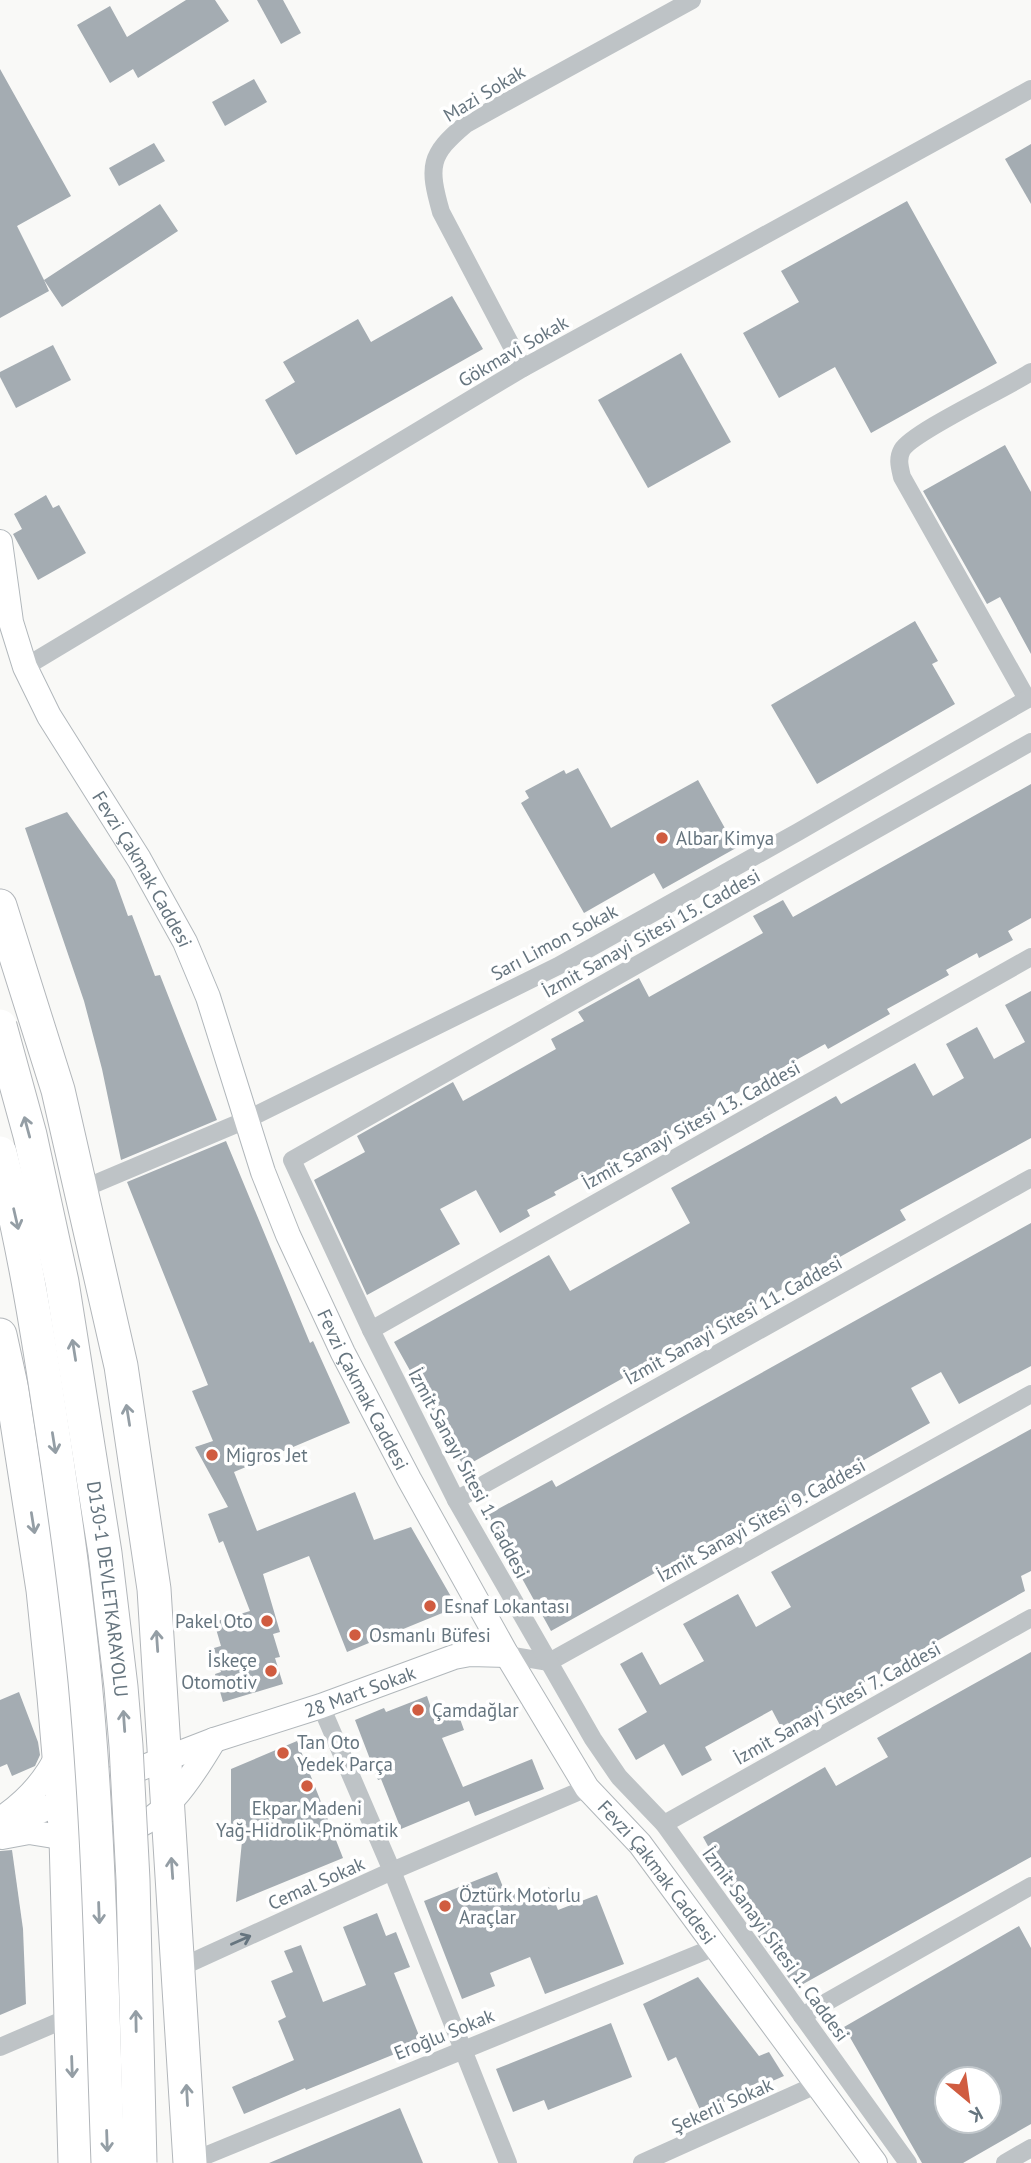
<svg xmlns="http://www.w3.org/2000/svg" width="1031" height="2163" font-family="'PT Sans',sans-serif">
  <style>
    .building { fill: #a4acb2; fill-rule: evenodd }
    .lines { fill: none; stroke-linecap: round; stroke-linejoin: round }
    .secondary-casing { stroke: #b1b7bb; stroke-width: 26 }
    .highway-casing { stroke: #b2b6ba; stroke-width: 35 }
    .street { stroke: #bec3c6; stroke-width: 18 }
    .secondary { stroke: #fff; stroke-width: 24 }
    .highway { stroke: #fff; stroke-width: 33 }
    .highway-bridge-casing { stroke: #b2b6ba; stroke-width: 35; stroke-linecap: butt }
    .highway-bridge { stroke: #fff; stroke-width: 33 }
    .oneway { stroke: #949ea5 }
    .oneway2 { stroke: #66757f }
    .poi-dot { fill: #d05c40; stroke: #fff; stroke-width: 2.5 }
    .labels { text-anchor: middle; stroke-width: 7; stroke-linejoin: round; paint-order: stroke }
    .street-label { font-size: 19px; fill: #66757f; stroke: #fff }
    .poi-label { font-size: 19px; fill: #66757f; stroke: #fff; text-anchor: start }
  </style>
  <rect width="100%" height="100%" fill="#f9f9f7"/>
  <g class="building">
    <path d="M186,0H215L229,21L138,78L133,69L110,83L77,25L110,6L127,37Z"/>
    <path d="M257,0H283L301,33L281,44Z"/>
    <path d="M0,69L71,196L17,226L44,280L160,204L178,231L62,307L44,280L49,291L0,318Z"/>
    <path d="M254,79L267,102L225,126L212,102Z"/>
    <path d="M154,143L165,161L119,186L109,168Z"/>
    <path d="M1031,144V204L1005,159Z"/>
    <path d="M907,201L997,363L871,433L835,367L779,398L743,333L799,302L781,271Z"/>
    <path d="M452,296L483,349L296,455L265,400L295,382L283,362L358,319L371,342Z"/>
    <path d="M53,345L71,380L16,408L0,377V372Z"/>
    <path d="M681,353L731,442L648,488L598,400Z"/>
    <path d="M1005,445L1031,492V654L1000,597L987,604L923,491Z"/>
    <path d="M46,495L53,508L59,505L86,553L38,580L13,534L22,529L14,514Z"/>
    <path d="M915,621L938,661L932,664L955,704L817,784L771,705Z"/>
    <path d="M578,768L611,828L698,780L736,848L663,889L654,873L584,913L521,803L529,798L525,791L564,770L566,774Z"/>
    <path d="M1031,784V918L1008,931L1013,940L979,958L977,953L946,970L949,975L887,1009L890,1014L828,1049L825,1044L588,1176L587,1174L554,1192L556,1195L527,1210L530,1216L500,1233L476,1190L440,1209L460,1244L367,1295L314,1180L365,1152L357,1136L453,1082L463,1101L556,1049L551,1039L584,1021L578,1012L639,978L649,997L763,933L753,916L783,900L793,917Z"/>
    <path d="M67,812L115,880L128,916L132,915L155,976L160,975L217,1120L121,1160L102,1069L84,1001L25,828Z"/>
    <path d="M1031,991V1138L900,1210L906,1220L464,1467L394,1342L549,1255L570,1291L690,1223L671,1188L836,1096L841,1104L915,1063L933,1096L964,1078L946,1044L977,1027L994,1059L1025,1042L1005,1005Z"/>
    <path d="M226,1141L310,1343L313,1341L350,1423L234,1472L257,1531L355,1492L374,1540L411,1527L457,1607L347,1652L309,1556L263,1574L280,1632L273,1634L280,1657L275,1658L283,1684L223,1702L215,1674L221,1672L214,1648L221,1646L214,1622L250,1611L223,1541L219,1543L208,1514L228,1507L195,1447L213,1441L192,1391L208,1385L127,1182Z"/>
    <path d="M1031,1223V1366L959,1404L941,1372L911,1388L930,1423L807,1492L808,1494L776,1512L773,1507L551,1631L487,1515L552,1480L556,1487Z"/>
    <path d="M1031,1429V1571L1021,1576L1025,1591L782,1729L772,1710L705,1747L712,1760L682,1776L664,1744L636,1760L618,1729L647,1712L620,1664L642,1652L660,1685L704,1661L683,1624L738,1594L756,1627L791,1607L771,1572Z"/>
    <path d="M1031,1652V1857L796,1988L758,1936L703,1837L825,1767L836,1786L888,1757L877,1738Z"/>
    <path d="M19,1692L38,1742L40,1755L35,1766L12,1776L7,1764L0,1767V1700Z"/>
    <path d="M427,1696L433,1714L455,1705L464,1730L442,1738L463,1787L532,1759L544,1789L475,1816L469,1801L401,1829L381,1779L378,1780L355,1720L384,1708L386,1712Z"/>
    <path d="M297,1741L343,1858L236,1902L243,1831L231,1836V1769Z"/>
    <path d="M12,1850L23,1929L26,2004L0,2015V1851Z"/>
    <path d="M497,1872L507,1897L518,1892L521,1899L549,1887L558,1910L597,1895L624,1964L545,1994L530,1957L490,1973L495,1986L462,1999L424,1901Z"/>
    <path d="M377,1913L386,1936L396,1932L410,1967L394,1973L422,2043L306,2090L305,2088L244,2114L232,2087L294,2060L278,2021L286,2017L271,1981L293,1972L284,1951L301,1945L323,2002L366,1985L343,1927Z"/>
    <path d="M1019,1926L1031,1948V2124L963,2163H922L844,2027ZM947,2079H989V2121H947Z"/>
    <path d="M698,1977L759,2056L769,2052L784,2076L701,2112L676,2057L668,2061L643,2004Z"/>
    <path d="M611,2023L632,2077L548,2110L544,2100L513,2112L496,2069Z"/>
    <path d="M400,2108L423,2163H269Z"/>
  </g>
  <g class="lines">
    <defs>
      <g id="secondary">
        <path id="s1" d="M0,542L11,622L25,667L49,716L139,859L185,942L208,997L263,1172L288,1235L343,1353L409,1479L507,1655L587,1788L640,1844L875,2163"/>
        <path id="s2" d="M113,1779L214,1740L321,1706L454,1657L470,1654L507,1655"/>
        <path d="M2,1818C27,1801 46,1781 59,1752"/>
        <path d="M0,1829L76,1795"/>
        <path d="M117,1833C163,1825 192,1777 214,1740"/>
        <path d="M2,1837L29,1832L66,1838L80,1837"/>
      </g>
      <g id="highway">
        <path d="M0,906L58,1090L121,1366L154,1589L190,2163"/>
        <path d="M0,1335L12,1390L43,1590L54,1697L66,1838L75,2163"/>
      </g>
    </defs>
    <use href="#secondary" class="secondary-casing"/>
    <use href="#highway" class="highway-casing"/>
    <g class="street">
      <path d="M523,368L441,212C428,166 429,155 466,124L692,0"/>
      <path d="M25,667L523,368L1031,89"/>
      <path d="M1027,699L902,477C900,468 897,459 902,450C912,432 1007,388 1031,372"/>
      <path d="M80,1190L246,1120L558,966L798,832L1031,697"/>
      <path d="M371,1330L1031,957"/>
      <path d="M456,1500L1031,1178"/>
      <path d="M507,1655L549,1662L1031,1394"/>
      <path d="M321,1706L392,1871L508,2163"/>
      <path d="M664,1824L1031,1618"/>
      <path d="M179,1968L392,1871L587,1788"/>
      <path d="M802,2016L1031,1886"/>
      <path d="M0,2047L70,2017"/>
      <path d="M190,2162L715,1947"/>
      <path d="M642,2163L818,2084"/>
      <path d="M908,2163L664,1824L619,1777L593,1739L456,1500L371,1330L292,1160L1031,742"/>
      <path d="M1005,2163L1031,2148"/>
    </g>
    <use href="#secondary" class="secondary"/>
    <use href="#highway" class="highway"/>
    <defs>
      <g id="highway-bridge">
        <path id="s3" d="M0,1026L30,1135L62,1282L105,1553L121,1687L126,1746L133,1880L140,2163"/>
        <path d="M0,1153C22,1237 36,1322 49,1408C63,1498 76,1589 85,1681C100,1841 102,2002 108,2163"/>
      </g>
    </defs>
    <use href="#highway-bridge" class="highway-bridge-casing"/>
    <use href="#highway-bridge" class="highway-bridge"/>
  </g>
  <defs><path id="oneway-shaft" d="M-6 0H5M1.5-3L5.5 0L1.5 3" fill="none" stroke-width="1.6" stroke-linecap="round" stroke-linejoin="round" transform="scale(1.75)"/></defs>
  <g class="oneway">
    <use href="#oneway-shaft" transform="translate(27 1127) rotate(-105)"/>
    <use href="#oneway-shaft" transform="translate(16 1219) rotate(77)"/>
    <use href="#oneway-shaft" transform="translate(74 1350) rotate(-99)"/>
    <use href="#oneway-shaft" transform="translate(128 1415) rotate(-99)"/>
    <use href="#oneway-shaft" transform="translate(54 1443) rotate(81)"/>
    <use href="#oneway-shaft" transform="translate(33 1523) rotate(81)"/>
    <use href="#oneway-shaft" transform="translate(157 1641) rotate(-94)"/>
    <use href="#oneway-shaft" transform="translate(124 1721) rotate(-94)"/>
    <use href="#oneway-shaft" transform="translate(172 1868) rotate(-94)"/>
    <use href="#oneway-shaft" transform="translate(99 1913) rotate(88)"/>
    <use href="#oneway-shaft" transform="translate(136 2021) rotate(-91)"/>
    <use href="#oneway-shaft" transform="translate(72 2067) rotate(88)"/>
    <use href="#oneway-shaft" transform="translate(187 2095) rotate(-93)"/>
    <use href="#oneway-shaft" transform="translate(107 2141) rotate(88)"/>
  </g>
  <use class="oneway2" href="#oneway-shaft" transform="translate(241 1940) rotate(-24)"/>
  <g class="poi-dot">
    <circle cx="662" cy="838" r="7"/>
    <circle cx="212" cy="1455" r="7"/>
    <circle cx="430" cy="1606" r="7"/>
    <circle cx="267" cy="1621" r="7"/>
    <circle cx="355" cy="1635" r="7"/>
    <circle cx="271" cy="1671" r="7"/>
    <circle cx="418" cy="1710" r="7"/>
    <circle cx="283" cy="1753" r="7"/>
    <circle cx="307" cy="1786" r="7"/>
    <circle cx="445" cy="1906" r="7"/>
  </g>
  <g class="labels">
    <g class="street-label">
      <text transform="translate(484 93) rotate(-31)" y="7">Mazi Sokak</text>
      <text transform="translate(513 351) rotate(-30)" y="7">Gökmavi Sokak</text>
      <text dy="7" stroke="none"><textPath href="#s1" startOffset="362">Fevzi Çakmak Caddesi</textPath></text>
      <text transform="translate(651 933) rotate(-29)" y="7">İzmit Sanayi Sitesi 15. Caddesi</text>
      <text transform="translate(554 942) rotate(-28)" y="7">Sarı Limon Sokak</text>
      <text transform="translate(691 1125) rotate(-29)" y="7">İzmit Sanayi Sitesi 13. Caddesi</text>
      <text transform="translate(733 1320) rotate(-29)" y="7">İzmit Sanayi Sitesi 11. Caddesi</text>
      <text dy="7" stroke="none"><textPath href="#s1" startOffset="929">Fevzi Çakmak Caddesi</textPath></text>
      <text transform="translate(469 1473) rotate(62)" y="7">İzmit Sanayi Sitesi 1. Caddesi</text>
      <text transform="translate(761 1520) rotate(-29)" y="7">İzmit Sanayi Sitesi 9. Caddesi</text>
      <text dy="7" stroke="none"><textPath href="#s3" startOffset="574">D130-1 DEVLETKARAYOLU</textPath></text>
      <text dy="7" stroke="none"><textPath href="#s2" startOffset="262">28 Mart Sokak</textPath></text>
      <text transform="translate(837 1703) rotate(-29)" y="7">İzmit Sanayi Sitesi 7. Caddesi</text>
      <text dy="7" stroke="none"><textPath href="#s1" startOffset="1496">Fevzi Çakmak Caddesi</textPath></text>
      <text transform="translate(316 1883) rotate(-24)" y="7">Cemal Sokak</text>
      <text transform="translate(776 1944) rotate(54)" y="7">İzmit Sanayi Sitesi 1. Caddesi</text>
      <text transform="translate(444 2034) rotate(-22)" y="7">Eroğlu Sokak</text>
      <text transform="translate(722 2105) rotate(-24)" y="7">Şekerli Sokak</text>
    </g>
    <g class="poi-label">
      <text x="676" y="845">Albar Kimya</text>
      <text x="226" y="1462">Migros Jet</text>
      <text x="444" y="1613">Esnaf Lokantası</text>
      <text x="253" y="1628" text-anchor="end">Pakel Oto</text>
      <text x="369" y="1642">Osmanlı Büfesi</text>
      <text x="257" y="1667" text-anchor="end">İskeçe<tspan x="257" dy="22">Otomotiv</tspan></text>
      <text x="432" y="1717">Çamdağlar</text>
      <text x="297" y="1749">Tan Oto<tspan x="297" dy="22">Yedek Parça</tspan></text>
      <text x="307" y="1815" text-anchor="middle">Ekpar Madeni<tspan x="307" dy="22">Yağ-Hidrolik-Pnömatik</tspan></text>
      <text x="459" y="1902">Öztürk Motorlu<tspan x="459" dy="22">Araçlar</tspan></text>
    </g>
  </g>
  <g transform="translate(968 2100) rotate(151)"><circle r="33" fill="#ffffff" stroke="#c2c8cc" stroke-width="2"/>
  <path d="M0-5L12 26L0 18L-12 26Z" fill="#d05c40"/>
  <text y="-10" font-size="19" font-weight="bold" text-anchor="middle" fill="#66757f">K</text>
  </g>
</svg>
